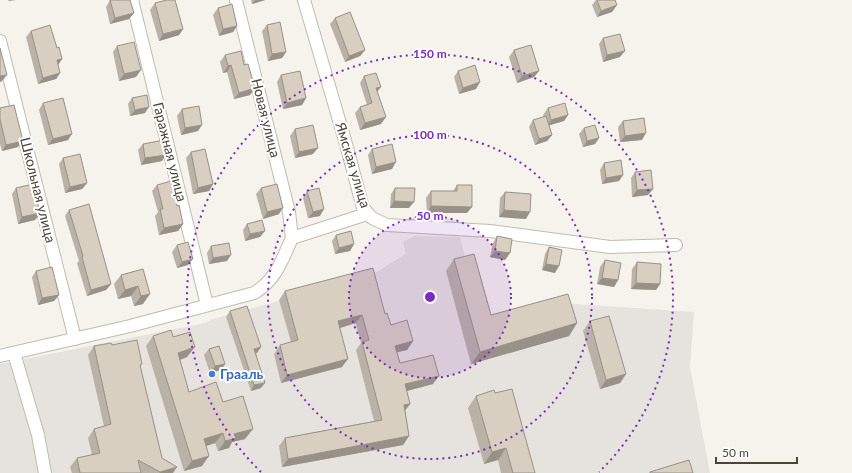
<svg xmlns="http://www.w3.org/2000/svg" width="852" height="473" font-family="Lato,sans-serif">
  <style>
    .industrial { fill: #e6e2dd }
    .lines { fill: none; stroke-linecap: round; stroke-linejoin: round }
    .minor-casing { stroke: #c2bbae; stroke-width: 14 }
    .minor { stroke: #fff; stroke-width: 12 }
    .wall { fill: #bab2a6 }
    .shaded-wall { fill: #979187 }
    .building { fill: #d8cfc1; stroke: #979187 }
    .ring { fill: none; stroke: #7b2cbf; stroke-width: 2; stroke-dasharray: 2 4 }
    .shop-dot { fill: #3f7fe0; stroke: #fff; stroke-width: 1.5 }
    .labels { text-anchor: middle; stroke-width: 4; stroke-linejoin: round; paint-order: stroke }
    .street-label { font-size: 14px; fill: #4b4439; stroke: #fff }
    .shop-label { font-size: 14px; font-weight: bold; fill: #366cbe; stroke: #fff; text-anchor: start }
    .centre { fill: #7b2cbf; stroke: #fff; stroke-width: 2 }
    .ring-label { font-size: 12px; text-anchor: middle; font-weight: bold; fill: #7b2cbf; stroke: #fff; stroke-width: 4; stroke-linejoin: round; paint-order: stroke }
  </style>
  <rect width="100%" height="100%" fill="#f6f3ec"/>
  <path class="industrial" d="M414,236L460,237L482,327L559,303L694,312L690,367L710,473H0V364L205,323L213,319L370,276L406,254L403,242Z"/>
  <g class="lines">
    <defs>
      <g id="minor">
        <path d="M132,0L207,305"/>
        <path d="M236,0L289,212L292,238"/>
        <path d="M304,0L346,144L363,208L372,218L387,225L490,231L610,247L676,245"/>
        <path d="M0,41L75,339"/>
        <path d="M14,353L38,435L45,473"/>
        <path d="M0,356L130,326L254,293C276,280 282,260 292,238L367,214"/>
      </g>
    </defs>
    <use href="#minor" class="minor-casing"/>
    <use href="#minor" class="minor"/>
  </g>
  <g class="wall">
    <path d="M110,0L134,13L129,19L110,24L106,7Z"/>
    <path d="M251,0H265L252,4Z"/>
    <path d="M596,0H615L612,12L597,17L592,5Z"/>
    <path d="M155,3L183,29L179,35L159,41L150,10Z"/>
    <path d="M218,8L237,26L233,32L219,36L213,15Z"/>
    <path d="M335,18L365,50L360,56L345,62L330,24Z"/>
    <path d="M267,25L286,52L282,58L268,61L262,31Z"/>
    <path d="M31,31L57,48L62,59L58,65L60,73L56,79L38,84L26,37Z"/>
    <path d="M603,38L620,57L603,62L599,44Z"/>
    <path d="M117,46L136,77L119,81L113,52Z"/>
    <path d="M514,50L539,71L534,77L517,83L509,57Z"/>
    <path d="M225,55L244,65L255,88L250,95L234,99L227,72L223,73L220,62Z"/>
    <path d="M458,71L476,89L459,94L454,77Z"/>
    <path d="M281,75L306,98L302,105L283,109L277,82Z"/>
    <path d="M364,76L381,87L377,91L381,124L360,130L355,113L360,107L367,105L360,83Z"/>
    <path d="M132,98L145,113L130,116L128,104Z"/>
    <path d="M43,103L68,140L48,145L39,110Z"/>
    <path d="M0,108L18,147L2,151L0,144Z"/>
    <path d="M548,108L568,115L564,121L549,125L552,135L547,141L535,145L529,127L533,120L544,117L543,115Z"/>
    <path d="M182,109L198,131L181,135L177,116Z"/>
    <path d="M623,121L642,140L620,142L618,127Z"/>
    <path d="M584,128L599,138L595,144L583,147L579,134Z"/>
    <path d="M295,129L313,154L295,158L290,136Z"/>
    <path d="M143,144L162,161L141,165L138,150Z"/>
    <path d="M372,149L392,169L372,174L368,155Z"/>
    <path d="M191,152L213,184L209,191L193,194L186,158Z"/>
    <path d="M63,158L87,183L82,189L65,193L59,164Z"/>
    <path d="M604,163L623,175L619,181L602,184L600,170Z"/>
    <path d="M635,172L653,189L648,195L632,197L631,178Z"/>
    <path d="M157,185L183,224L178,231L159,235L155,216L158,212L152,191Z"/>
    <path d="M457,185L467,213H427L426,198L431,191H453Z"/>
    <path d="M16,188L40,213L35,220L18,224L12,194Z"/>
    <path d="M261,188L279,214L263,219L256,194Z"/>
    <path d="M395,188L409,208H390L391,194Z"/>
    <path d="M307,191L320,216L308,218L303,198Z"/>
    <path d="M505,192L526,219L499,217L500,198Z"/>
    <path d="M69,210L111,284L106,290L87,296L77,263L79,261L65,216Z"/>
    <path d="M247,224L260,237L245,241L243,230Z"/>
    <path d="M336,235L354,244L350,251L335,254L332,241Z"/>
    <path d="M497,236L510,253L505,260L490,257L493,243Z"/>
    <path d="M177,245L188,265L177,268L172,252Z"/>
    <path d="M211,246L227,261L209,264L207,253Z"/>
    <path d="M549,247L555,273L542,270L545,254Z"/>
    <path d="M454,259L491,315L577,323L569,336L471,364L446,271Z"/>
    <path d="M605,260L618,280L614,287L597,284L600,267Z"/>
    <path d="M637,262L660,284L656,290L631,289L632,269Z"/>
    <path d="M143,269V304L134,306L131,296L118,299L114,284L121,275Z"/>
    <path d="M36,271L59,295L54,301L38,305L32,277Z"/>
    <path d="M285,291L385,314L391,325L413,341L407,350L397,352L400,363L433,384L407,391L410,404L405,410L409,436L403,445L282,467L279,446L285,438L374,421L356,350L361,343L356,323L340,328L342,367L281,383L274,354L280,345L291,342L279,300Z"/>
    <path d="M230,311L257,353H256L261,388L251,391L226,317Z"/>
    <path d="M590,321L626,374L620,383L600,389L583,331Z"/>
    <path d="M153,336L173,337L187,357L180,360L189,392L223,402L245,439L232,442L229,448L218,451L215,443L206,446L202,466L184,471L146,346Z"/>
    <path d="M112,345L142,364L140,367L162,458L173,473H72L70,467L77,458L92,455L88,438L94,429L104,426L88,355L94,346Z"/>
    <path d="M209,349L225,364L221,370L210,373L204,355Z"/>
    <path d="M476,396L535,473H501L498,460L484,464L468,408Z"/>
  </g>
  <g class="shaded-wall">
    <path d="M9,0H16L8,1Z"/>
    <path d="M255,0H265L252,4Z"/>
    <path d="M617,5L612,12L597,17L601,11Z"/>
    <path d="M134,13L129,19L110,24L115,18Z"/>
    <path d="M237,26L233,32L219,36L223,29Z"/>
    <path d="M183,29L179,35L159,41L163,34Z"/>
    <path d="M365,50L360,56L345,62L349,56Z"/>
    <path d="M625,51L620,57L603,62L607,55Z"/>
    <path d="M286,52L282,58L268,61L272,54Z"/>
    <path d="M62,59L58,65L57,60Z"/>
    <path d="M231,65L227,72L223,73L228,66Z"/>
    <path d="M141,70L136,77L119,81L124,74Z"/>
    <path d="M539,71L534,77L517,83L522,76Z"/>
    <path d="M60,73L56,79L38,84L43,78Z"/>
    <path d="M7,75L2,81L0,82V76Z"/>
    <path d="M480,82L476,89L459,94L463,88Z"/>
    <path d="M381,87L376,93V88Z"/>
    <path d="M255,88L250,95L234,99L239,93Z"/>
    <path d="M306,98L302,105L283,109L287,103Z"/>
    <path d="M149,107L145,113L130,116L135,110Z"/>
    <path d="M568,115L564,121L547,126L551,120Z"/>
    <path d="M386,117L381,124L360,130L365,123Z"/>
    <path d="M202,125L198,131L181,135L185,128Z"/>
    <path d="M646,133L642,140L620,142L625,136Z"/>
    <path d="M72,134L68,140L48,145L53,139Z"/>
    <path d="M552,135L547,141L535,145L539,139Z"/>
    <path d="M599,138L595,144L583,147L587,141Z"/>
    <path d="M23,141L18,147L2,151L6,145Z"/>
    <path d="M318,148L313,154L295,158L299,152Z"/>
    <path d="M166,155L162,161L141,165L145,158Z"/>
    <path d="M396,162L392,169L372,174L376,167Z"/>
    <path d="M623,175L619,181L602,184L606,178Z"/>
    <path d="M87,183L82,189L65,193L70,187Z"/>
    <path d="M213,184L209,191L193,194L198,188Z"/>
    <path d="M653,189L648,195L632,197L637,190Z"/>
    <path d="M394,201L414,202L409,208H390Z"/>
    <path d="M431,206L472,207L467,213H427Z"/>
    <path d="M283,208L279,214L263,219L267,212Z"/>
    <path d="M324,209L320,216L308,218L313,212Z"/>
    <path d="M504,210L530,212L526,219L499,217Z"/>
    <path d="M40,213L35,220L18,224L22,217Z"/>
    <path d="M183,224L178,231L159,235L164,228Z"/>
    <path d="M265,231L260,237L245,241L250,234Z"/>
    <path d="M354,244L350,251L335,254L339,248Z"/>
    <path d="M495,251L510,253L505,260L490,257Z"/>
    <path d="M231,255L227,261L209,264L213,258Z"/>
    <path d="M193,259L188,265L177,268L182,262Z"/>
    <path d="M546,264L559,266L555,273L542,270Z"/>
    <path d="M602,278L618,280L614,287L597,284Z"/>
    <path d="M636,283L660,284L656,290L631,289Z"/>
    <path d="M111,284L106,290L87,296L91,290Z"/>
    <path d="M138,286L131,296L118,299L125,290Z"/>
    <path d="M150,294L143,304L134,306L141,296Z"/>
    <path d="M59,295L54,301L38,305L42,298Z"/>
    <path d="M362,315L356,323L333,330L338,321Z"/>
    <path d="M577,323L569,336L471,364L480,352Z"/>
    <path d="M413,341L407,350L390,354L395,346Z"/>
    <path d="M195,347L187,357L171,363L178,353Z"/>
    <path d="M261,347L257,353L251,355L254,349Z"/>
    <path d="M348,359L342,367L281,383L287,375Z"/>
    <path d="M225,364L221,370L210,373L215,366Z"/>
    <path d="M626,374L620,383L600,389L606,380Z"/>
    <path d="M439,376L433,384L399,393L405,384Z"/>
    <path d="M265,383L261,388L251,391L254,385Z"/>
    <path d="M410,404L404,412V405Z"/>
    <path d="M253,429L245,439L232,442L229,448L218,451L225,441L234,434Z"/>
    <path d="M223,433L215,443L197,449L204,439Z"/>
    <path d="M409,436L403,445L282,467L288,459Z"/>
    <path d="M506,448L498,460L484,464L492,452Z"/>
    <path d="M209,456L202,466L184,471L192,461Z"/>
    <path d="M177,467L173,473H159L160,472Z"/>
  </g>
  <g class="building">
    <path d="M110,0H130L134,13L115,18Z"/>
    <path d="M167,0H175L183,29L163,34L155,3Z"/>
    <path d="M597,0H615L617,5L601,11Z"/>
    <path d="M232,4L237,26L223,29L218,8Z"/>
    <path d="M350,12L365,50L349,56L335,18Z"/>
    <path d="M280,22L286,52L272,54L267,25Z"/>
    <path d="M50,25L57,48L59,47L62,59L57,60L60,73L43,78L31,31Z"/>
    <path d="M620,34L625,51L607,55L603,38Z"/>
    <path d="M134,42L141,70L124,74L117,46Z"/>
    <path d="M531,45L539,71L522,76L514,50Z"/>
    <path d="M0,48L7,75L0,76Z"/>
    <path d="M241,51L244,65L248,64L255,88L239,93L231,65L228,66L225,55Z"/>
    <path d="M475,65L480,82L463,88L458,71Z"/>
    <path d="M300,71L306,98L287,103L281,75Z"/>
    <path d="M376,73L381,87L376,88L386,117L365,123L360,107L372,103L364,76Z"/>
    <path d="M147,95L149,107L135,110L132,98Z"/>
    <path d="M63,98L72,134L53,139L43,103Z"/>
    <path d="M565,103L568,115L551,120L548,108Z"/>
    <path d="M14,105L23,141L6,145L0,119V108Z"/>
    <path d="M199,106L202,125L185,128L182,109Z"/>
    <path d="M546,116L552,135L539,139L533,120Z"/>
    <path d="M644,118L646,133L625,136L623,121Z"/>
    <path d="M313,125L318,148L299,152L295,129Z"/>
    <path d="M595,125L599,138L587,141L584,128Z"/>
    <path d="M164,140L166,155L145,158L143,144Z"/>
    <path d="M392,144L396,162L376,167L372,149Z"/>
    <path d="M205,149L213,184L198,188L191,152Z"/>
    <path d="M80,154L87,183L70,187L63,158Z"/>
    <path d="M621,160L623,175L606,178L604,163Z"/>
    <path d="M651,170L653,189L637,190L635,172Z"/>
    <path d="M171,181L177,206L179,205L183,224L164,228L160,209H163L157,185Z"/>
    <path d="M33,184L40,213L22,217L16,188Z"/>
    <path d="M277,184L283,208L267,212L261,188Z"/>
    <path d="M457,185H472V207L431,206V191H457Z"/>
    <path d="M319,188L324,209L313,212L307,191Z"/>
    <path d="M395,188H415L414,202L394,201Z"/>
    <path d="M505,192L531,194L530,212L504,210Z"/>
    <path d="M89,204L111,284L91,290L82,257L83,256L69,210Z"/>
    <path d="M262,220L265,231L250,234L247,224Z"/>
    <path d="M351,231L354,244L339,248L336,235Z"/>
    <path d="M497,236L512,239L510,253L495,251Z"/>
    <path d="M188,242L193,259L182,262L177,245Z"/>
    <path d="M229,243L231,255L213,258L211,246Z"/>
    <path d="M549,247L562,250L559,266L546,264Z"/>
    <path d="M474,254L491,315L568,294L577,323L480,352L454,259Z"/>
    <path d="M605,260L621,263L618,280L602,278Z"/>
    <path d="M637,262L661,264L660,284L636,283Z"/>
    <path d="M52,267L59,295L42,298L36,271Z"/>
    <path d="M373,268L385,314L387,313L391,325L407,320L413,341L395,346L400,363L433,355L439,376L405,384L410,404L404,405L409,436L288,459L285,438L382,420L362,342L369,340L362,315L338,321L348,359L287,375L280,345L298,340L285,291Z"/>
    <path d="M143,269L150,294L141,296L138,286L125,290L121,275Z"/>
    <path d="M247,306L261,347L254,349L265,383L254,385L230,311Z"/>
    <path d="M609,316L626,374L606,380L590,321Z"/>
    <path d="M171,330L173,337L190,332L195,347L178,353L189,392L216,382L223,402L243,396L253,429L234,434L236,438L225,441L223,433L204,439L209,456L192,461L153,336Z"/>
    <path d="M137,340L142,364L140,365L162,458L177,467L160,472L138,460L141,473H80L77,458L100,453L94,429L111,424L94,346L111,343L112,345Z"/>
    <path d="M219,346L225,364L215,366L209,349Z"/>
    <path d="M512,389L535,473H513L506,448L492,452L476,396L494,390L495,393Z"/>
    <path d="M689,460L693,473H650V472Z"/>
  </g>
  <circle cx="430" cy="297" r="81" fill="#7b2cbf" fill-opacity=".12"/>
  <g class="ring">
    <circle cx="430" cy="297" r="81"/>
    <circle cx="430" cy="297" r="162"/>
    <path d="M261 472A243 243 0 1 1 599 472"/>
  </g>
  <circle class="shop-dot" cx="212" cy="374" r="4"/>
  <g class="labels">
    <g class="street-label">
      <text transform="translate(266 118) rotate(76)" y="5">Новая улица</text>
      <text transform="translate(170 152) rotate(76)" y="5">Гаражная улица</text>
      <text transform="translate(353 165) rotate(73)" y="5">Ямская улица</text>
      <text transform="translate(38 190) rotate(76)" y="5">Школьная улица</text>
    </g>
    <g class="shop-label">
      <text x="220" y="379">Грааль</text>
    </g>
  </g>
  <circle cx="430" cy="297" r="6" class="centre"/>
  <g class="ring-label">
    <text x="430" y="58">150 m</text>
    <text x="430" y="139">100 m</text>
    <text x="430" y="220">50 m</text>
  </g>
  <path d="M716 457v6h81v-6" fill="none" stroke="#4b4439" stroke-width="2"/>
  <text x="722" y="457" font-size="12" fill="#4b4439" stroke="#ffffff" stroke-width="3" paint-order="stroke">50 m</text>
</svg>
